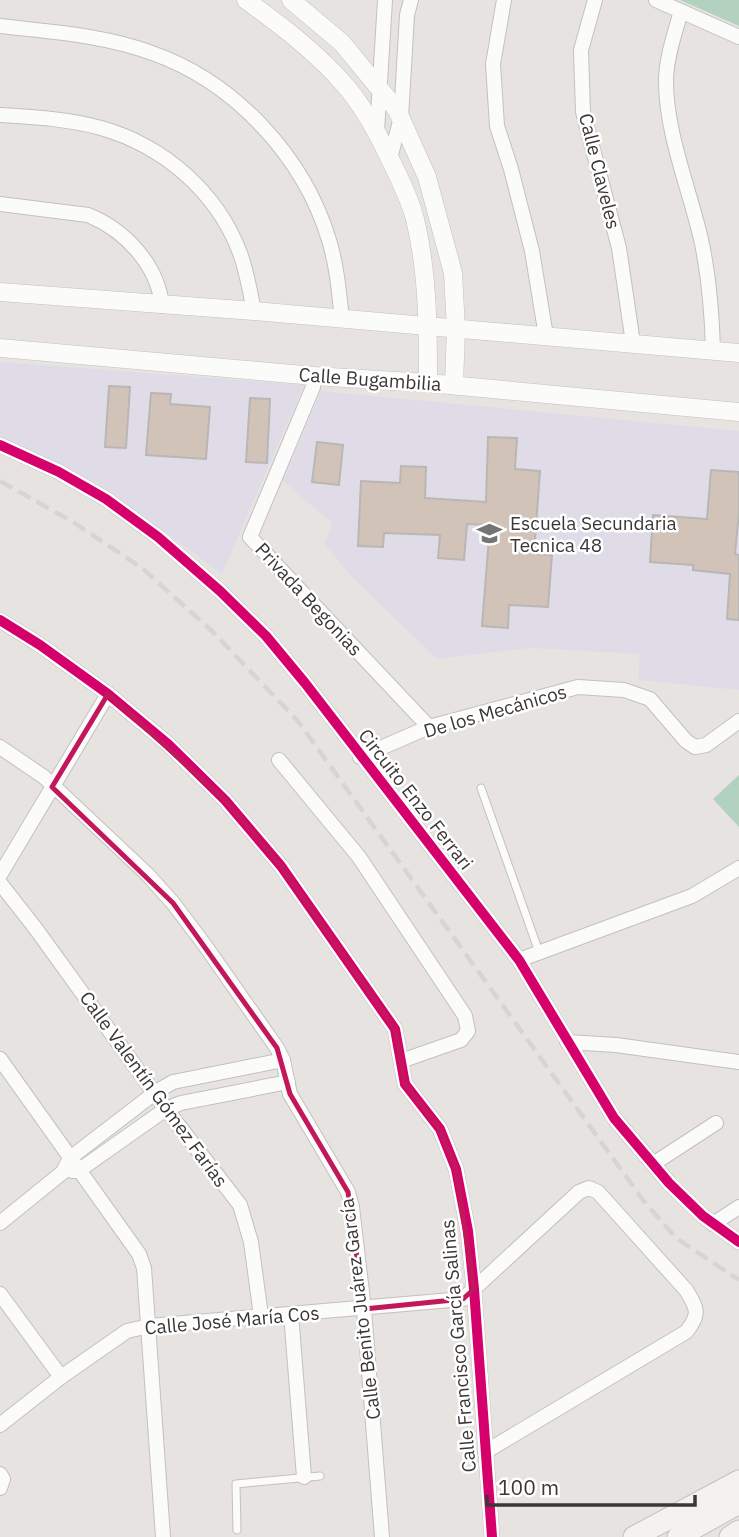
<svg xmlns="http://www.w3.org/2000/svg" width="739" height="1537" font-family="'IBM Plex Sans',sans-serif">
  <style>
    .education { fill: #dfdce8 }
    .green { fill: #b3d1bf }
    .building { fill: #d2c3b8; stroke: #b9b6b5; stroke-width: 2 }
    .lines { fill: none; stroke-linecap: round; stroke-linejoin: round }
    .service-casing { stroke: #c3c1bf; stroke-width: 9 }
    .minor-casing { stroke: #c3c1bf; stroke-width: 16 }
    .tertiary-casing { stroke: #c3c1bf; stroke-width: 19 }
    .secondary-casing { stroke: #c3c1bf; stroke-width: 23 }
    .service { stroke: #fbfbfa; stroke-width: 7 }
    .minor { stroke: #fbfbfa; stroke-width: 14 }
    .tertiary { stroke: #fbfbfa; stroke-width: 18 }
    .secondary { stroke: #f5f1f1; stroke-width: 21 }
    .rail { stroke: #d6d5d5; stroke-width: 4.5; stroke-dasharray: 14 7; stroke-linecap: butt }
    .cycleway-casing { stroke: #fff; stroke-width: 15 }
    .cycleway { stroke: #d6006c; stroke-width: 10 }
    .marked { fill: none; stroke: #c2185b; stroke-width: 5; stroke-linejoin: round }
    .labels { text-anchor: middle; stroke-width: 5; stroke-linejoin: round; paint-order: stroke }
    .street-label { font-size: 19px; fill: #3a3837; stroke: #fff }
    .poi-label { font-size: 19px; fill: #3a3837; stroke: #fff; text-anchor: start }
  </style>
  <rect width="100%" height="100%" fill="#e6e3e1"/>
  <g class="education">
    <path d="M0,362L304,385L222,574L97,483L0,437Z"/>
    <path d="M321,391L739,431V690L638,680L640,654L530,648L437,659L352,577L324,544L332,523L283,481Z"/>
  </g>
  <g class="green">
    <path d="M680,0H739V26Z"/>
    <path d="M739,775V827L713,799Z"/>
  </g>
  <g class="building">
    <path d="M109,386L130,387L126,448L105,447Z"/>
    <path d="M151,393L171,394L170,404L210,407L206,459L146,455Z"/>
    <path d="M250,398L270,399L267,463L246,462Z"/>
    <path d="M488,437L517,438L515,469L540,471L534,554L552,555L548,607L509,605L508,628L482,626L490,525L467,524L464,560L438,558L440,535L384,533L383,547L358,546L361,481L400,483L401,466L426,467L425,498L486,502Z"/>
    <path d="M317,442L343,445L339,485L312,482Z"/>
    <path d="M711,470L739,472V512L735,554L739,555V620L727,619L730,574L693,570V565L650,562L653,515L707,519Z"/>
  </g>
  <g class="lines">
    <defs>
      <g id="service">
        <path d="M481,788L539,952"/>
        <path d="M237,1530L236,1484L320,1476"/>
      </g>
      <g id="minor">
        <path d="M504,0L493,64L497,126L511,169L532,251L546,336"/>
        <path d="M595,0L581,50L583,112L619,248L633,343"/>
        <path d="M656,0L739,37"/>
        <path d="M681,11C675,33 667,55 666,78C665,130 689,188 701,239C709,276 712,313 713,350"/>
        <path d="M0,26C51,32 104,35 152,53C235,82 304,157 329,240C337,266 339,293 342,319"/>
        <path d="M0,115C34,117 69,119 101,128C164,146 217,192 240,253C247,272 250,292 254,311"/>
        <path d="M377,131L385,0"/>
        <path d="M390,158L401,118L407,15L411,0"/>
        <path d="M0,204L88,215C125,230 158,265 162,306"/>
        <path d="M314,376L313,387L250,537L429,727"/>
        <path d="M0,445L59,472L106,499L158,537L220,591L266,636L305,683L519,960L614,1118L669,1183L703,1216L739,1242"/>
        <path d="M0,620L40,645L108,694L168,744L225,800L281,866L395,1029L405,1084L440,1129L456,1169L468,1231L474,1289L492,1537"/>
        <path d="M0,747L44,777L147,874L173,903L204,944L277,1048L283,1060L290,1094L348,1192L352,1207L364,1309L382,1537"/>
        <path d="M360,757L429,727L578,687L624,690L650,699L686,741L695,747L706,745L739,721"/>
        <path d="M279,760L359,857L465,1016L468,1031L461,1040L401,1061"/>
        <path d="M0,875L108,694"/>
        <path d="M0,883L36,929L166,1109L240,1205L251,1242L261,1316"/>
        <path d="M519,960L692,896L739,868"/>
        <path d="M567,1042L616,1045L739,1062"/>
        <path d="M0,1059L139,1254L144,1268L163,1537"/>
        <path d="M653,1164L716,1123"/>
        <path d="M72,1171H78L166,1109L181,1103L288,1082"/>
        <path d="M0,1223L63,1172L70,1158L156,1092L173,1082L283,1060"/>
        <path d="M713,1224L739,1207"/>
        <path d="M0,1294L61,1377"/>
        <path d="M291,1314L304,1477"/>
        <path d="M0,1425L61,1377L127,1331L149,1326L463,1299L579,1192L589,1188L598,1192L686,1290C697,1308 701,1314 686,1332L485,1452"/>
        <path d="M0,1474L3,1479L0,1488"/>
      </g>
      <g id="tertiary">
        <path d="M246,0C280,25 315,51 343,83C362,104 376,130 388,155C398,175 409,197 415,219C428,273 428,328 428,383"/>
        <path d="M291,0L342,43L397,110L427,177L453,273L456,329L454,385"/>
        <path d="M0,292L254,311L739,353"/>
        <path d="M0,348L314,376L428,383L739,412"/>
      </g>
      <g id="secondary">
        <path d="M634,1537L739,1481"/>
        <path d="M678,1537L739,1503"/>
        <path d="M730,1537L739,1531"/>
      </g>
    </defs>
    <use href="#service" class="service-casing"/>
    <use href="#minor" class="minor-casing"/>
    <use href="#tertiary" class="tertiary-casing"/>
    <use href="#secondary" class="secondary-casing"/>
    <use href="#service" class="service"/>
    <use href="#minor" class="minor"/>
    <use href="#tertiary" class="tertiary"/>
    <use href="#secondary" class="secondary"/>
    <path class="rail" d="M0,481L73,522L142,568L212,631L297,720L643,1200L676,1238L739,1280"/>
    <defs>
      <g id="cycleway">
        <path d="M0,445L59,472L106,499L158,537L220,591L266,636L305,683L519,960L614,1118L669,1183L703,1216L739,1242"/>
        <path d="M0,620L40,645L108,694L168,744L225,800L281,866L395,1029L405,1084L440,1129L456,1169L468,1231L474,1289L492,1537"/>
      </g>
    </defs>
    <use href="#cycleway" class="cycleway-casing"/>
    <use href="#cycleway" class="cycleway"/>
  </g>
  <path class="marked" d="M108,694L225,800L281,866L395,1029L405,1084L440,1129L456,1169L474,1289L463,1299L364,1309L348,1192L290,1094L277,1048L173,903L52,787Z"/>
  <defs>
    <symbol id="school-bare" viewBox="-9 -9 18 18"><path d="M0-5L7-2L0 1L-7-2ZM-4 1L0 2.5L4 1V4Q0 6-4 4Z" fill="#767472" stroke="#fff" stroke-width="2.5" paint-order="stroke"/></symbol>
  </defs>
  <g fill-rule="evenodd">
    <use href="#school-bare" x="472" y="516" width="35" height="35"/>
  </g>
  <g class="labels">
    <g class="street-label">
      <text transform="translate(600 171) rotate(76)" y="7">Calle Claveles</text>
      <text transform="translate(370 379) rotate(4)" y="7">Calle Bugambilia</text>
      <text transform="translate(309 599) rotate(47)" y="7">Privada Begonias</text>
      <text transform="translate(495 711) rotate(-16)" y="7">De los Mecánicos</text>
      <text transform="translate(416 799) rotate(52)" y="7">Circuito Enzo Ferrari</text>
      <text transform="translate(154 1089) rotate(54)" y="7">Calle Valentín Gómez Farías</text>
      <text transform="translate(360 1309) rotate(-97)" y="7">Calle Benito Juárez García</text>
      <text transform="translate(232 1320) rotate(-5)" y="7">Calle José María Cos</text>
      <text transform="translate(458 1346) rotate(-95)" y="7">Calle Francisco García Salinas</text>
    </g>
    <g class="poi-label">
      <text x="510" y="530">Escuela Secundaria<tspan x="510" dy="22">Tecnica 48</tspan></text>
    </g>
  </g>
  <path d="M487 1495v10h208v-10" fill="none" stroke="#3a3837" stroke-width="3.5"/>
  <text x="498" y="1495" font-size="21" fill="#3a3837" stroke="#ffffff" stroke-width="5" paint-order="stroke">100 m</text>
</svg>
